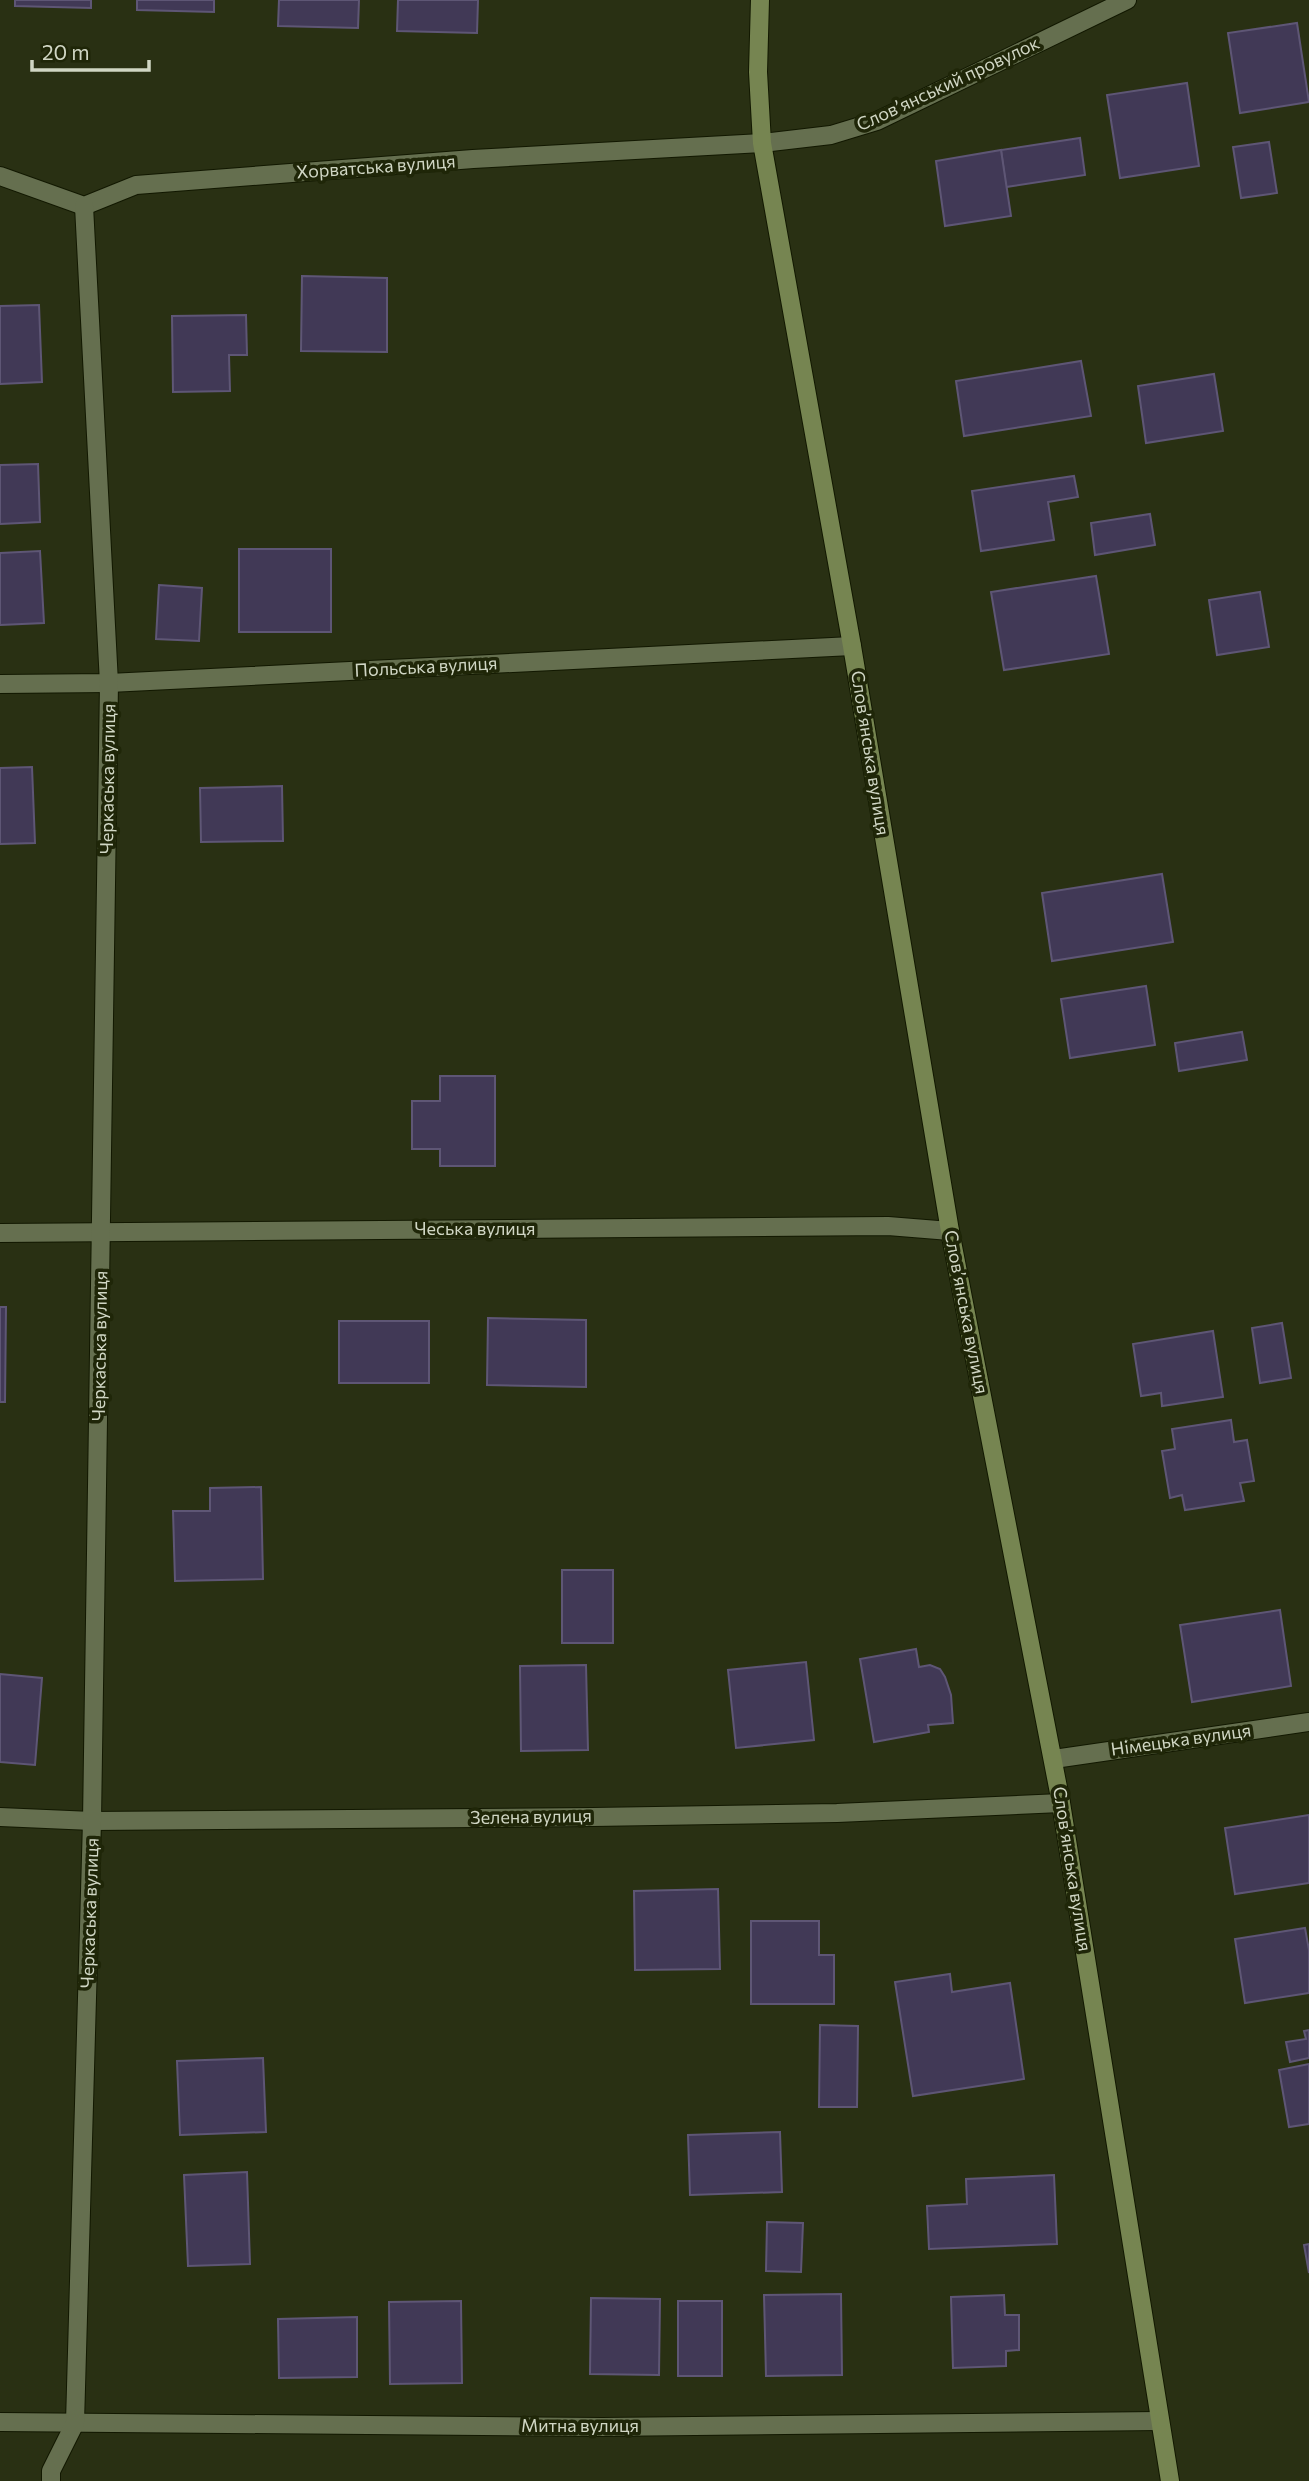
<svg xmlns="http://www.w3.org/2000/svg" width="1309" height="2481" font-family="Commissioner,sans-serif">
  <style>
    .building { fill: #413956; stroke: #5e5675; stroke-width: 2 }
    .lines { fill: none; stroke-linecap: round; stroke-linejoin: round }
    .street-casing { stroke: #121800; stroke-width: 20 }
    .secondary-casing { stroke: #121800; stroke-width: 20 }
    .street { stroke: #656f4f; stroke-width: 18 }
    .secondary { stroke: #768551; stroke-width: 18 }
    .labels { text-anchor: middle; stroke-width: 7; stroke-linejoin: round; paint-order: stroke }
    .street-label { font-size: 18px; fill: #d0d6c4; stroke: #1f2608 }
  </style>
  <rect width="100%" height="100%" fill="#293013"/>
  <g class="building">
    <path d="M15,0H91V8L15,6Z"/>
    <path d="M137,0H214V12L137,10Z"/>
    <path d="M279,0H359L358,28L278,26Z"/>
    <path d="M398,0H478L477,33L397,31Z"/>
    <path d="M1297,23L1309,102L1240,113L1228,33Z"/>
    <path d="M1187,83L1199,166L1120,178L1107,95Z"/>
    <path d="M1080,138L1085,175L1006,187L1001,150Z"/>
    <path d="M1269,142L1277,193L1241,198L1233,147Z"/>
    <path d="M1001,150L1011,216L945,226L936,161Z"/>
    <path d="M302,276L387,278V352L301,351Z"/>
    <path d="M39,305L42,382L0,384V306Z"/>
    <path d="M246,315L247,355H229L230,391L173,392L172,316Z"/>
    <path d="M1081,361L1091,416L964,436L956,381Z"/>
    <path d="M1214,374L1223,431L1146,443L1138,386Z"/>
    <path d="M38,464L40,522L0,524V465Z"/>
    <path d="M1074,476L1078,497L1048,502L1054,540L981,551L972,491Z"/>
    <path d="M1150,514L1155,545L1095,555L1091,523Z"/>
    <rect x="239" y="549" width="92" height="83"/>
    <path d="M40,551L44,623L0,625V553Z"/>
    <path d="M1096,576L1109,654L1004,670L991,592Z"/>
    <path d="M159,585L202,588L199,641L156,639Z"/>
    <path d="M1260,592L1269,647L1217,655L1209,600Z"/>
    <path d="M32,767L35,843L0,844V768Z"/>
    <path d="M282,786L283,841L201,842L200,788Z"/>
    <path d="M1162,874L1173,942L1052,961L1042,893Z"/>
    <path d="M1146,986L1155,1045L1070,1058L1061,999Z"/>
    <path d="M1242,1032L1247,1060L1179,1071L1175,1043Z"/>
    <path d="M440,1076H495V1166H440V1149H412V1101H440Z"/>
    <path d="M0,1307H6L5,1402H0Z"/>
    <path d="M488,1318L586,1320V1387L487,1385Z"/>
    <rect x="339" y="1321" width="90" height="62"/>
    <path d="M1282,1323L1291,1378L1260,1383L1252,1328Z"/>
    <path d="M1213,1331L1223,1397L1162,1406L1161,1393L1141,1396L1133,1344Z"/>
    <path d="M1231,1420L1234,1442L1247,1440L1254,1481L1240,1483L1244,1501L1185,1510L1182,1495L1170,1498L1162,1451L1175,1449L1172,1429Z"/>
    <path d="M261,1487L263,1579L175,1581L173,1511H210V1488Z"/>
    <rect x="562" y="1570" width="51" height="73"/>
    <path d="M1280,1610L1291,1686L1192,1702L1180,1625Z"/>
    <path d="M916,1649L919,1667L930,1665L940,1669L945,1677L951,1695L953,1723L928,1725L929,1732L874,1742L860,1659Z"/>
    <path d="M806,1662L814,1740L736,1748L728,1670Z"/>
    <path d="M586,1665L588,1750L521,1751L520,1666Z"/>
    <path d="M0,1674L42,1678L35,1765L0,1762Z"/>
    <path d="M1309,1815V1883L1235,1894L1225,1828Z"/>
    <path d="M718,1889L720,1969L635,1970L634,1891Z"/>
    <path d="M751,1921H819V1955H834V2004H751Z"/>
    <path d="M1305,1928L1309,1950V1993L1245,2003L1235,1939Z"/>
    <path d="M950,1974L952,1992L1010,1983L1024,2079L913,2096L895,1982Z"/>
    <path d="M820,2025L858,2026L857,2107H819Z"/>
    <path d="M1309,2030V2058L1290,2062L1286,2042L1306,2039L1304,2031Z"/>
    <path d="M263,2058L266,2132L180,2135L177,2061Z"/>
    <path d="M1309,2064V2124L1289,2127L1279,2070Z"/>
    <path d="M780,2132L782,2192L690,2195L688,2135Z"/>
    <path d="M247,2172L250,2264L188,2266L184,2175Z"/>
    <path d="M1054,2175L1057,2244L929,2249L927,2206L967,2204L966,2179Z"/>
    <path d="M767,2222L803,2223L801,2272L766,2271Z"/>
    <path d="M1309,2244V2273L1304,2245Z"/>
    <path d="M841,2294L842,2375L766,2376L764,2295Z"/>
    <path d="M1004,2295L1005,2315H1019V2350L1006,2351V2366L953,2368L951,2297Z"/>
    <path d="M591,2298L660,2299L659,2375L590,2374Z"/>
    <path d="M461,2301L462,2383L390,2384L389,2302Z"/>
    <rect x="678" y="2301" width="44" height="75"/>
    <path d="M357,2317V2377L279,2378L278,2319Z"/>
  </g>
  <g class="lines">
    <defs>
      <g id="street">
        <path d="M0,176L84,206L136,185L473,159L762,143L831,135L877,121L1127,0"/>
        <path d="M0,684L109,683L852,646"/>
        <path d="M0,1233L888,1226L950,1231"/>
        <path d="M1054,1759L1309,1722"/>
        <path d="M0,1817L92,1821L593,1817L837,1813L1061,1803"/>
        <path d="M0,2422L602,2427L1159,2421"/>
        <path d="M51,2481V2471L75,2423L92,1821L109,683L84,206"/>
      </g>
      <path id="secondary" d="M760,0L758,72L762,143L852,646L950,1231L1061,1803L1170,2481"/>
    </defs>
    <use href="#street" class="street-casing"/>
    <use href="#secondary" class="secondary-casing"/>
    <use href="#street" class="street"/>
    <use href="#secondary" class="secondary"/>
  </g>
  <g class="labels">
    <g class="street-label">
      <text transform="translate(948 84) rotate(-25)" y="6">Словʼянський провулок</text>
      <text transform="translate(376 167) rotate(-4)" y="6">Хорватська вулиця</text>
      <text transform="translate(426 667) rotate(-3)" y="6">Польська вулиця</text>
      <text transform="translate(870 753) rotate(81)" y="6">Словʼянська вулиця</text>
      <text transform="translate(108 779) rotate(-89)" y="6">Черкаська вулиця</text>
      <text x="475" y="1235">Чеська вулиця</text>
      <text transform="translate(966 1312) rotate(79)" y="6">Словʼянська вулиця</text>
      <text transform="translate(100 1346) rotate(-89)" y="6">Черкаська вулиця</text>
      <text transform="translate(1181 1740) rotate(-8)" y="6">Німецька вулиця</text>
      <text transform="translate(531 1817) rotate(-1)" y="6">Зелена вулиця</text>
      <text transform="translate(1072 1869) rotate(81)" y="6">Словʼянська вулиця</text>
      <text transform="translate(90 1913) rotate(-88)" y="6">Черкаська вулиця</text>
      <text x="580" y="2432">Митна вулиця</text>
    </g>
  </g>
  <path d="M32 60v10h117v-10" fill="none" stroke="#d0d6c4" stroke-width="3.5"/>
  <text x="42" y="60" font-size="21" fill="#d0d6c4" stroke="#1f2608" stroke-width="5" paint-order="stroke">20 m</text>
</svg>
